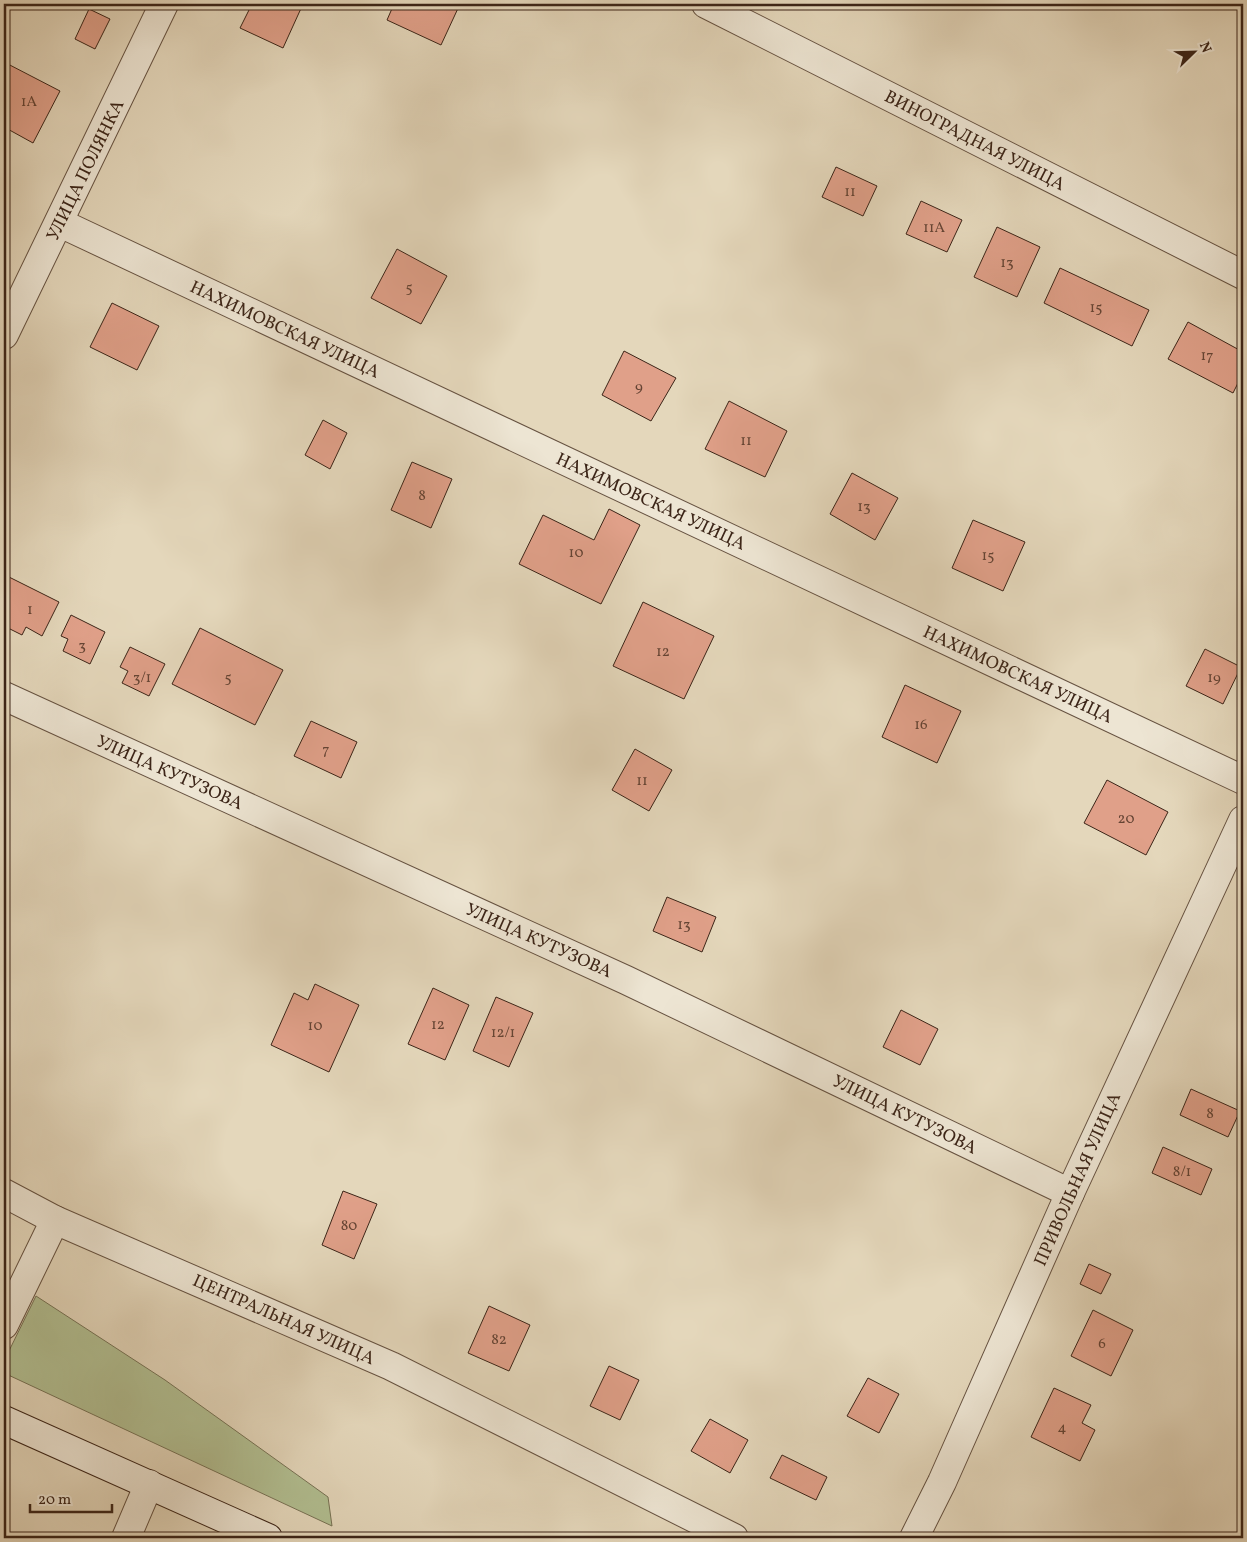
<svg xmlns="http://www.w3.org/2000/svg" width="1247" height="1542" font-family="Vollkorn,serif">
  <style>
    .green { fill: #b2bf92; stroke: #777255 }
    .building { fill: #e0a089; stroke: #3c2518 }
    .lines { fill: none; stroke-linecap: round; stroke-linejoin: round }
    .minor-casing { stroke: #665241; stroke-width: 30 }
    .secondary-casing { stroke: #3c2518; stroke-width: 30 }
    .minor { stroke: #ede5d3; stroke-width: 28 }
    .secondary { stroke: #ede5d3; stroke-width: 28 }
    .labels { text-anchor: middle; stroke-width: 5; stroke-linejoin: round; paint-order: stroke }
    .number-label { font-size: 15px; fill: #654434 }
    .street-label { font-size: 18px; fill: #3c2518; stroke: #ede5d3 }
  </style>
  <rect width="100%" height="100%" fill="#e4d7bb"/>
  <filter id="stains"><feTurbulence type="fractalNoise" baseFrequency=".004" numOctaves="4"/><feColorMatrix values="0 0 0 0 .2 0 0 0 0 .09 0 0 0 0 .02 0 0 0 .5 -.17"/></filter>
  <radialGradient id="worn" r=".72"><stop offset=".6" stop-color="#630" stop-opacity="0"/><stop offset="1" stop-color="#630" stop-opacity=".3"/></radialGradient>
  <path class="green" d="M36,1296L165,1380L328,1497L332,1526L4,1373V1361Z"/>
  <g class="building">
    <path d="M252,4H303L283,48L240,28Z"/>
    <path d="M394,4H460L441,45L387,20Z"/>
    <path d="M89,9L110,19L95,49L75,39Z"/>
    <path d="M4,62L60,91L33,143L4,127L8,113L4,111Z"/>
    <path d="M836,167L877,186L863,216L822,197Z"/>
    <path d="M921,201L962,220L947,252L906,234Z"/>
    <path d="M997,227L1040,247L1017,297L974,277Z"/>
    <path d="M397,249L447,276L421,324L371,298Z"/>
    <path d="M1060,268L1149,310L1132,346L1044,303Z"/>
    <path d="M112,303L159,326L137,370L90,347Z"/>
    <path d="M1188,322L1243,352V373L1233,393L1168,359Z"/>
    <path d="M624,351L676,378L651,421L602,395Z"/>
    <path d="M729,401L787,431L765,477L705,449Z"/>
    <path d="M323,420L347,433L330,469L305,455Z"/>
    <path d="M412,462L452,479L431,528L391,510Z"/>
    <path d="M852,473L898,498L875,540L830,514Z"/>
    <path d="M609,509L640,525L601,604L519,564L543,515L594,540Z"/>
    <path d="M973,520L1025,542L1003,591L952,568Z"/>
    <path d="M7,576L59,602L42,636L26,627L22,635L4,626L7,617L4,616V582Z"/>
    <path d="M643,602L714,636L684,699L613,666Z"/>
    <path d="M71,615L105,632L90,664L63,651L68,639L61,636Z"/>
    <path d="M200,628L283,670L255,725L172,684Z"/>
    <path d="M130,647L165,664L149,696L122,683L128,671L120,667Z"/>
    <path d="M1205,649L1241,667L1223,704L1186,686Z"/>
    <path d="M905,685L961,711L937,763L882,737Z"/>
    <path d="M311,721L357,742L341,778L294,756Z"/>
    <path d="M635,749L672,770L649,811L612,790Z"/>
    <path d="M1107,780L1168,812L1146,855L1084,823Z"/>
    <path d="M667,897L716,917L702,952L653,931Z"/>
    <path d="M315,984L359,1005L329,1072L271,1045L294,993L308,1000Z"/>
    <path d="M433,988L469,1005L445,1060L408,1044Z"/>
    <path d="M496,997L533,1013L509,1067L473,1051Z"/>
    <path d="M901,1010L938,1029L920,1065L883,1047Z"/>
    <path d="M1191,1089L1240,1111L1228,1137L1180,1115Z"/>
    <path d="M1163,1147L1212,1169L1201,1195L1152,1173Z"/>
    <path d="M343,1191L377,1204L354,1259L322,1245Z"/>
    <path d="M1089,1264L1111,1274L1101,1294L1080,1284Z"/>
    <path d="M489,1306L530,1325L509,1371L468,1353Z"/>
    <path d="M1093,1310L1133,1330L1111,1376L1071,1356Z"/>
    <path d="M609,1366L639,1380L620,1420L590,1406Z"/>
    <path d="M868,1378L899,1394L879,1433L847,1416Z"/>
    <path d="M1054,1388L1091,1405L1082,1423L1095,1430L1080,1461L1031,1437Z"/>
    <path d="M710,1419L748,1440L730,1473L691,1451Z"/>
    <path d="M782,1455L827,1477L816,1500L770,1478Z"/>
  </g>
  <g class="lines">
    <defs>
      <g id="minor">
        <path d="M706,4L1243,275"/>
        <path d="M60,223L1243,780"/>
        <path d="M4,335L164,4"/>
        <path d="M4,696L626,980L1070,1193"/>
        <path d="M4,1193L55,1220L391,1366L734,1538"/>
        <path d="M4,1325L55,1220"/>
        <path d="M126,1538L149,1484"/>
        <path d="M914,1538L942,1482L1070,1193L1243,820"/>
      </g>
      <path id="secondary" d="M4,1420L268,1538"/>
    </defs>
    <use href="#minor" class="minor-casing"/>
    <use href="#secondary" class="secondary-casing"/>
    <use href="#minor" class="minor"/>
    <use href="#secondary" class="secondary"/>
  </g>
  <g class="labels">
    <g class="number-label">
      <text x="29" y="106">1А</text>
      <text x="850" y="196">11</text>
      <text x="934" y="232">11А</text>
      <text x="1007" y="267">13</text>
      <text x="409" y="292">5</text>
      <text x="1096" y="312">15</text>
      <text x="1207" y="360">17</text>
      <text x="639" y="391">9</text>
      <text x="746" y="445">11</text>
      <text x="422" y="500">8</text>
      <text x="864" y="511">13</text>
      <text x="576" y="557">10</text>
      <text x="988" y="560">15</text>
      <text x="30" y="614">1</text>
      <text x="82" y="650">3</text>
      <text x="663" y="656">12</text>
      <text x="142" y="682">3/1</text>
      <text x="228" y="682">5</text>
      <text x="1214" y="682">19</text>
      <text x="921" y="729">16</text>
      <text x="326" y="754">7</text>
      <text x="642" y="785">11</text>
      <text x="1126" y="823">20</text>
      <text x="684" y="929">13</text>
      <text x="438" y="1029">12</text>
      <text x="315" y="1030">10</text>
      <text x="503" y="1037">12/1</text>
      <text x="1210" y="1118">8</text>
      <text x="1182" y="1176">8/1</text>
      <text x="349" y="1230">80</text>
      <text x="499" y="1344">82</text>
      <text x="1102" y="1348">6</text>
      <text x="1062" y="1432">4</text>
    </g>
    <g class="street-label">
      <text transform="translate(975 140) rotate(27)" y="6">ВИНОГРАДНАЯ УЛИЦА</text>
      <text transform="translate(85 170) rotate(-64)" y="6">УЛИЦА ПОЛЯНКА</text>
      <text transform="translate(285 329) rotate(25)" y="6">НАХИМОВСКАЯ УЛИЦА</text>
      <text transform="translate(651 501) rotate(25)" y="6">НАХИМОВСКАЯ УЛИЦА</text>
      <text transform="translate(1018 674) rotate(25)" y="6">НАХИМОВСКАЯ УЛИЦА</text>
      <text transform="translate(170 772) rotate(24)" y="6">УЛИЦА КУТУЗОВА</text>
      <text transform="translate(539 940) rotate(24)" y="6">УЛИЦА КУТУЗОВА</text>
      <text transform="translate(905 1114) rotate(26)" y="6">УЛИЦА КУТУЗОВА</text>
      <text transform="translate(1077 1179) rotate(-66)" y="6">ПРИВОЛЬНАЯ УЛИЦА</text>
      <text transform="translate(284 1319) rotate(24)" y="6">ЦЕНТРАЛЬНАЯ УЛИЦА</text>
    </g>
  </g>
  <rect width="1247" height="1542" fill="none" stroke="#e4d7bb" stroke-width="20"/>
  <rect x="5" y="5" width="1237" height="1532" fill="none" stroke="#3c2518" stroke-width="2.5"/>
  <rect x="10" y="10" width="1227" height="1522" fill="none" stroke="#3c2518"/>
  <g transform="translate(1194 52) rotate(67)" stroke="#ede5d3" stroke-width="4" paint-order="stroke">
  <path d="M0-4L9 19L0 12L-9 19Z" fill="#3c2518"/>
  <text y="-8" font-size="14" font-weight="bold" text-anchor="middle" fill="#3c2518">N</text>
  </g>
  <path d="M30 1504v8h82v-8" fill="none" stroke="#3c2518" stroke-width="2.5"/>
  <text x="38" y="1504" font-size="15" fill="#3c2518" stroke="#ede5d3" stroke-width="4" paint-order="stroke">20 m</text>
  <rect width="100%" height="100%" filter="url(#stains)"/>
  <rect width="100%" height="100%" fill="url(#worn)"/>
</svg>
